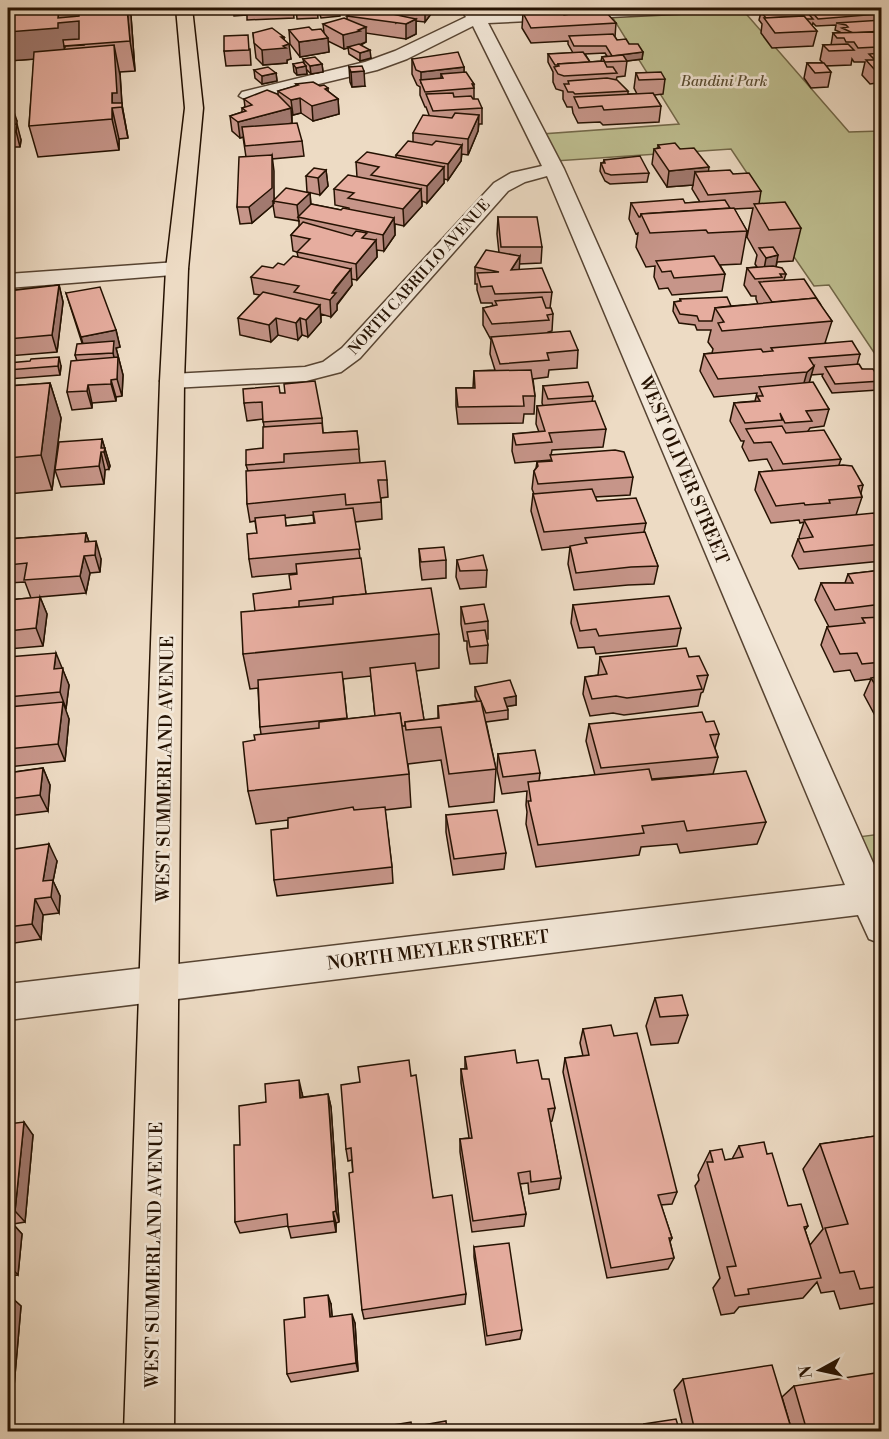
<svg xmlns="http://www.w3.org/2000/svg" width="889" height="1439" font-family="'Libre Bodoni',serif">
  <style>
    .green { fill: #bebe90; stroke: #726849; stroke-width: 1.5 }
    .lines { fill: none; stroke-linecap: round; stroke-linejoin: round }
    .minor-casing { stroke: #574432; stroke-width: 3 }
    .major-casing { stroke: #251202; stroke-width: 3 }
    .minor { fill: #f3e8d9; fill-rule: evenodd }
    .major { fill: #eddbc4; fill-rule: evenodd }
    .wall { fill: #c69589; stroke: #251202; stroke-width: 1.5; fill-rule: evenodd }
    .shaded-wall { fill: #a1796f; stroke: #251202; stroke-width: 1.5 }
    .building { fill: #e6ad9f; stroke: #251202; stroke-width: 1.5 }
    .labels { text-anchor: middle; stroke-width: 5; stroke-linejoin: round; paint-order: stroke }
    .far-park-label { font-size: 15px; font-style: italic; fill: #5b4e34; stroke: #f3e8d9 }
    .far-street-label { font-size: 15px; fill: #251202; stroke: #f3e8d9 }
    .street-label { font-size: 18px; fill: #251202; stroke: #f3e8d9 }
  </style>
  <rect width="100%" height="100%" fill="#eddbc4"/>
  <filter id="stains"><feTurbulence type="fractalNoise" baseFrequency=".00333" numOctaves="4"/><feColorMatrix values="0 0 0 0 .2 0 0 0 0 .09 0 0 0 0 .02 0 0 0 .5 -.17"/></filter>
  <radialGradient id="worn" r=".72"><stop offset=".6" stop-color="#630" stop-opacity="0"/><stop offset="1" stop-color="#630" stop-opacity=".3"/></radialGradient>
  <g class="green">
    <path d="M741,8L849,132L881,131V363L829,285L814,286L744,184L753,182L731,149L555,161L542,134L679,124L611,15Z"/>
    <path d="M881,834V910L850,838Z"/>
  </g>
  <g class="lines">
    <defs>
      <g id="minor">
        <path d="M460,8H476L480,14L607,8H700L692,13L488,23L564,169L882,883V944L869,939L858,915L8,1020V984L845,885L547,176L525,182L508,191L360,358L341,372L306,381L172,388L163,386L160,381L163,376L172,374L305,367L323,362L342,348L494,183L511,173L542,166L473,26L407,59L377,70L248,101L239,96L242,92L365,62L395,51L466,17Z"/>
        <path d="M177,262L185,264L188,269L185,274L8,288V274Z"/>
      </g>
      <g id="major">
        <path d="M8,8H24L22,11L8,14Z"/>
        <path d="M176,8H192L203,108L188,269L184,381L174,1432H124L160,381L166,269L185,108Z"/>
      </g>
    </defs>
    <use href="#minor" class="minor-casing"/>
    <use href="#major" class="major-casing"/>
    <use href="#minor" class="minor"/>
    <use href="#major" class="major"/>
  </g>
  <g class="wall">
    <path d="M30,8H129L131,16L135,71L120,72L122,105L128,138L119,139V150L38,157L29,126L34,59L8,61V14L30,12Z"/>
    <path d="M233,8H293L294,18L247,20V15L234,16Z"/>
    <path d="M296,8H317L318,18L297,19Z"/>
    <path d="M318,8H339L340,16L321,18Z"/>
    <path d="M360,8H431V14L425,22L416,21V34L406,39L366,33V42L361,45L371,58L360,61L349,54L348,48L344,49L328,41L329,52L300,57L290,44L289,30H312L324,33L323,24L347,20V16Z"/>
    <path d="M800,8H832V9L835,10L836,8L879,14L877,21L882,20V39H880L882,41V93L876,87L877,83L870,84L862,75L865,62H854L852,59L851,65L826,66L831,72L828,87L811,88L804,78L807,63H823L820,60L823,45H831L833,33H840V32L835,30L836,25L816,26L813,23L812,26L817,31L813,46L772,48L761,33L762,24L759,20L761,12L799,10Z"/>
    <path d="M523,13L564,15L616,23L615,37L617,40L643,52L642,59L627,61L625,76L617,77L616,80L628,91V94H637L634,88L636,73L665,79L663,94L654,95L661,106L659,122L603,125L600,122L578,123L573,113L572,107H567L563,99V91L556,89L553,82V72L548,62V54L573,53L568,44V41L531,43L522,28ZM605,53L607,56L602,57L601,61L590,62L585,54Z"/>
    <path d="M253,33L284,40L291,59L287,60V63L263,65L256,58Z"/>
    <path d="M250,49L251,65L226,66L224,51Z"/>
    <path d="M303,59L322,64L323,72L311,74L306,69L307,74L297,75L294,72L293,64L304,63Z"/>
    <path d="M412,59L464,67V72L474,84V99L482,108V124H479L478,131L468,155L462,154L461,161L448,180L444,179V183L427,203L422,201V206L404,226L395,224V235L384,251L377,250V257L357,280L351,279L352,285L337,305V310L331,317L321,314V322L308,337L302,335L298,340L278,335L271,342L240,335L238,318L260,295L254,294L251,277L284,265L298,257L297,252L293,251L291,235L299,226V221L275,217L273,205L252,223L240,224L237,207L246,157L243,137L240,138L232,131L230,116L242,112V108L245,107L244,99L278,96V91L296,86V84L329,92L338,99L339,114L313,121L301,113L293,115H292V123L302,141L304,156L272,159L274,199L310,193L311,204L341,210H349V208L335,205L334,189L357,177L356,162L396,158V155L413,142V133L429,115L426,107H425L420,95V87L417,85L412,74Z"/>
    <path d="M349,67L365,86L352,87L350,82Z"/>
    <path d="M254,70L276,73L277,81L262,84L255,78Z"/>
    <path d="M8,106L17,121L16,124L21,140L20,147H9L8,141Z"/>
    <path d="M658,145L680,149L709,172L733,174L761,191L759,204L801,228L793,261L777,262L776,267L786,274L784,280L821,306L832,321L825,343L860,354L857,365L862,369L881,381L878,390L832,393L822,376L823,374L811,375L809,383L829,409L824,426L810,428L808,431L841,459L839,465L863,485L861,493L862,497L856,515L876,518H882V561L799,569L792,556L798,539H800L799,537L804,522L800,523L799,520L771,523L755,490L759,472L773,471L767,459L749,461L742,447L744,441H741L730,421L734,403L755,401L757,393L714,397L700,371L704,354L712,353L713,349L708,342L711,330H697L695,325L679,323L673,311L674,302L680,301V299L731,306L758,304L756,299V296H751L744,285L747,268L757,267L755,264L757,255L747,237L753,208L734,209L747,231L741,264L720,265L725,274L722,291L672,295L668,288L659,289L654,277L655,266L646,267L636,247L638,233L636,234L629,219L631,203H685L700,202L692,189L693,185L667,187L652,164L654,149L658,148Z"/>
    <path d="M604,160L649,173L647,182L610,184L605,181L600,171L601,163H603Z"/>
    <path d="M326,170L328,186L320,195L307,192L306,176Z"/>
    <path d="M498,217L542,247L541,263L519,264V270L552,292L550,308L553,314L552,331L548,332V333L578,350L577,368L549,370L548,377L533,379L535,396L534,414H524L523,423L458,424L456,406V388H473L474,371L495,370L490,354L491,340L483,325V308L493,306L492,303H481L477,290V284H475V267L499,253L497,234Z"/>
    <path d="M59,285L63,302L57,352L8,356V291Z"/>
    <path d="M66,293L116,330L120,347L116,348L123,375L122,396L116,397V401L92,403V408L72,410L67,392L77,361L75,355L82,343Z"/>
    <path d="M8,363L61,366L60,375L8,379Z"/>
    <path d="M50,383L61,418L52,490L8,494V386Z"/>
    <path d="M543,386L593,396L592,402L606,429L603,447L552,450L551,455L633,477L630,495L595,497L597,501L646,523L644,532L658,566L654,584L628,585L574,590L568,564L570,547L542,550L531,511L533,494H534L532,489L534,471L536,468L537,462L550,461V460L515,463L512,451L513,434L539,432L536,424L537,406H543L542,403Z"/>
    <path d="M280,393L322,418L323,433L357,431L360,463L387,480L388,497L381,498L382,519L355,522L360,558L366,594L439,634V668L416,671L424,720L438,719V706L477,701L475,696V687L516,696V705L507,706L508,710V719L486,722L496,769L494,802L449,807L441,760L408,764L409,774L411,807L385,810L392,867L393,883L277,896L274,880L288,828V820L256,824L248,791L255,740L261,734L260,727L258,688L250,689L243,654L255,611L291,589L297,574V573L252,577L249,559L257,533L255,521L250,522L247,504L248,471L246,465L263,448L264,427L263,419L247,421L244,403ZM313,515L314,523L286,526L285,518ZM371,676L375,716L347,719L343,679Z"/>
    <path d="M102,439L110,466L109,469L105,470L104,484L61,487L55,470Z"/>
    <path d="M86,533L89,542L101,559L100,572L90,573L86,593L40,597L47,614L43,646L8,649V600L31,598L25,582L8,583V539Z"/>
    <path d="M419,549L446,560V578L422,580L420,566Z"/>
    <path d="M457,560L487,570L486,587L460,589L456,577Z"/>
    <path d="M882,570V735L878,727L879,723L864,695L871,679L855,681L850,670L834,672L821,645L827,627H829L815,600L821,583H845L848,574Z"/>
    <path d="M573,605L681,628L677,646L596,654L594,647L578,648L571,623Z"/>
    <path d="M461,607L488,621V639H486L488,645L487,663L470,664L467,649V641H464L461,624Z"/>
    <path d="M8,657L62,668L69,685L66,709H65L69,719L65,761L8,767Z"/>
    <path d="M600,657H689L708,675L703,692L701,693L698,706L624,715L613,713L590,716L583,694L585,677L598,675Z"/>
    <path d="M706,722L719,734L715,748L718,757L713,774L652,779V780L766,822L757,844L680,853L677,844L641,847L639,855L536,867L526,824L527,812L526,805L527,791L502,794L497,770L498,754L540,773L539,781L595,775L586,741L589,724Z"/>
    <path d="M43,768L50,785L48,811L8,816V773Z"/>
    <path d="M446,815L506,853L504,869L453,875L446,832Z"/>
    <path d="M8,850L57,861L53,881L60,896L59,913L43,915L41,939L8,944Z"/>
    <path d="M655,998L688,1015L678,1043L651,1045L646,1026Z"/>
    <path d="M583,1029L614,1036L677,1192L672,1204L661,1205L672,1238L670,1242L674,1258L668,1269L607,1278L563,1072L565,1058L583,1056L580,1043Z"/>
    <path d="M465,1057L517,1063L542,1079L555,1108L552,1121L550,1122L561,1178L559,1189L529,1194L528,1183L520,1184L526,1214L524,1226L472,1232L460,1152V1139L469,1138L461,1083V1069H465Z"/>
    <path d="M411,1076L433,1198L466,1294L465,1304L364,1319L362,1310L352,1160L348,1161L346,1149Z"/>
    <path d="M302,1093L303,1097L328,1094L331,1107L339,1222L336,1223V1232L291,1238L288,1226L240,1233L235,1222L240,1145L266,1102Z"/>
    <path d="M8,1115L14,1123L33,1135L25,1222L13,1224L22,1234L18,1275L8,1276Z"/>
    <path d="M882,1135V1302L840,1309L834,1291L821,1293L817,1282L803,1298L739,1307L734,1313L721,1315L713,1288L720,1278L695,1186L699,1180L698,1175L710,1151L725,1160L732,1159L739,1146L767,1154L788,1206L808,1226L805,1230L810,1245L823,1229L803,1169L820,1144Z"/>
    <path d="M474,1247L522,1330L520,1339L486,1345L474,1257Z"/>
    <path d="M8,1290L11,1294V1297L21,1306L13,1398H8Z"/>
    <path d="M331,1304L332,1317L355,1323L358,1371L291,1382L287,1374L305,1317Z"/>
    <path d="M683,1379L792,1431H638L644,1424L679,1429L683,1428L674,1390Z"/>
    <path d="M794,1386L882,1431H792L782,1397Z"/>
  </g>
  <g class="shaded-wall">
    <path d="M59,8H80L84,45L65,46V47L64,46L65,57L8,61V32L58,18Z"/>
    <path d="M127,8H129L131,16L135,71L130,41Z"/>
    <path d="M397,8H401L402,18L396,23V9Z"/>
    <path d="M425,8H431V14L425,22Z"/>
    <path d="M416,19V34L406,39V24Z"/>
    <path d="M366,27V42L361,44V46L348,47V48L344,49L343,35Z"/>
    <path d="M281,37H284L285,45L289,44L291,59L287,60V63L263,65L262,50Z"/>
    <path d="M328,38L329,52L300,57L299,42Z"/>
    <path d="M114,45L120,75L122,105L128,138L122,107L112,103Z"/>
    <path d="M370,50L371,58L360,61V53Z"/>
    <path d="M643,52L642,59L627,61L612,56Z"/>
    <path d="M322,64L323,72L311,74L310,66Z"/>
    <path d="M306,66L307,74L297,75L296,68Z"/>
    <path d="M464,67V82L441,74V84L421,83V72Z"/>
    <path d="M364,71L365,86L352,87L351,72Z"/>
    <path d="M276,73L277,81L262,84V76Z"/>
    <path d="M328,88L329,101L338,99L339,114L313,121L312,106L325,89Z"/>
    <path d="M300,98L301,113L293,115L291,100Z"/>
    <path d="M12,106L17,121L16,133L12,117Z"/>
    <path d="M112,108L119,139V150L112,119Z"/>
    <path d="M291,108L292,123L240,138L238,122Z"/>
    <path d="M479,115L478,131L468,155V139Z"/>
    <path d="M17,124L21,140L20,147L16,131Z"/>
    <path d="M462,145L461,161L448,180V164Z"/>
    <path d="M272,155L274,171V204V201H273V205L252,223L249,207Z"/>
    <path d="M444,167V183L427,203V186Z"/>
    <path d="M709,167L707,183L695,172L693,185L667,187L669,171Z"/>
    <path d="M326,170L328,186L320,195L318,178Z"/>
    <path d="M421,189L422,206L404,226L403,209Z"/>
    <path d="M310,193L311,209L298,217L299,222L297,205Z"/>
    <path d="M394,218L395,235L384,251L383,235Z"/>
    <path d="M376,240L377,257L357,280L356,264Z"/>
    <path d="M778,255L775,272L763,275L766,258Z"/>
    <path d="M520,256L519,273L511,270Z"/>
    <path d="M351,269L352,285L337,304V310L331,317L330,300L332,293Z"/>
    <path d="M59,285L63,302L57,352L52,335Z"/>
    <path d="M320,305L321,322L308,337L306,320Z"/>
    <path d="M276,318L278,335L271,342L269,325Z"/>
    <path d="M300,318L302,335L298,340L296,323Z"/>
    <path d="M116,330L120,347L116,348L123,375L122,396L117,379V370L113,353L86,354L81,337Z"/>
    <path d="M59,357L61,366L60,375L58,366Z"/>
    <path d="M814,366L809,383L802,390L807,372Z"/>
    <path d="M111,380L116,397V401L111,384Z"/>
    <path d="M50,383L61,418L52,490L41,455Z"/>
    <path d="M88,385L92,403V408L87,391Z"/>
    <path d="M102,439L110,466L109,469L104,452L101,448Z"/>
    <path d="M101,452L105,470L104,484L99,466Z"/>
    <path d="M86,533L92,551L85,542Z"/>
    <path d="M96,541L101,559L100,572L95,555Z"/>
    <path d="M84,556L90,573L86,593L80,576Z"/>
    <path d="M40,597L47,614L43,646L36,628Z"/>
    <path d="M56,653L69,685L66,709L60,692L54,669Z"/>
    <path d="M516,696V705L503,707L504,698Z"/>
    <path d="M63,702L69,719L65,761L58,744Z"/>
    <path d="M43,768L50,785L48,811L40,795Z"/>
    <path d="M49,844L57,861L53,881L60,896L59,913L43,881Z"/>
    <path d="M35,899L43,915L41,939L32,924Z"/>
    <path d="M299,1080L302,1093L303,1111L300,1098Z"/>
    <path d="M328,1094L331,1107L339,1222L336,1211Z"/>
    <path d="M8,1115L17,1127L8,1128Z"/>
    <path d="M24,1122L33,1135L25,1222L15,1211Z"/>
    <path d="M333,1212L336,1223V1232L334,1221Z"/>
    <path d="M12,1223L22,1234L18,1275L8,1264Z"/>
    <path d="M8,1290L11,1294V1297L21,1306L13,1398L8,1394Z"/>
    <path d="M328,1295L331,1304L333,1326L330,1317Z"/>
    <path d="M352,1314L355,1323L358,1371L356,1363Z"/>
  </g>
  <g class="building">
    <path d="M30,8H59L58,18L79,16V8H127L130,41L64,46L63,40L79,39V21L58,23V28L8,32V14L30,12Z"/>
    <path d="M361,8H364L416,19L406,24L347,16Z"/>
    <path d="M382,8H397L396,9Z"/>
    <path d="M802,8H830L804,9Z"/>
    <path d="M836,8H868L879,14L818,19L810,10L830,9L840,12Z"/>
    <path d="M603,9L616,23L531,28L523,13L561,11L564,15Z"/>
    <path d="M805,10L813,19H806L804,16L766,18L761,12Z"/>
    <path d="M804,16L817,31L775,33L764,18Z"/>
    <path d="M344,18L366,27L358,30L360,31L343,35L323,24Z"/>
    <path d="M882,20V31L853,33L842,28L848,27L846,25L836,23Z"/>
    <path d="M309,27L312,30L321,29L328,38L299,42L289,30Z"/>
    <path d="M272,28L284,37H281L289,44L283,46L286,48L262,50L254,43L253,33Z"/>
    <path d="M875,32L882,41V44H875L877,47L858,48L854,42H846L844,38H837L833,33Z"/>
    <path d="M613,34L617,40L626,39L629,44H638L643,52L612,56L606,46H574L569,36Z"/>
    <path d="M248,35L249,50L224,51V36Z"/>
    <path d="M359,44L370,50L360,53L348,47Z"/>
    <path d="M848,44L854,50L829,51L823,45Z"/>
    <path d="M114,45L117,93H112V103H122V107L112,108V119L29,126L34,52Z"/>
    <path d="M458,52L464,67L421,72L416,70L412,59Z"/>
    <path d="M583,52L590,62L558,64V65H555L548,54Z"/>
    <path d="M882,53V68L874,69L866,60H875L869,54Z"/>
    <path d="M623,55L627,61L605,62L602,57Z"/>
    <path d="M315,57L322,64L310,66L303,59Z"/>
    <path d="M604,61L607,67H613L617,73L564,76L558,74L554,67L559,66L558,64Z"/>
    <path d="M303,62L306,66L296,68L293,64Z"/>
    <path d="M807,63H824L831,72L815,73Z"/>
    <path d="M362,66L364,71L351,72L349,67Z"/>
    <path d="M268,67L276,73L262,76L254,70Z"/>
    <path d="M466,72L474,84H472L474,88L425,92L420,80L443,78L441,74Z"/>
    <path d="M661,72L665,79L639,80L636,73Z"/>
    <path d="M607,78L617,80L628,91L575,94L573,92H568L564,84H569L568,81Z"/>
    <path d="M313,82L320,86L324,85L328,88L325,89L338,99L312,106L300,98L291,100L278,91L298,85L296,84Z"/>
    <path d="M267,90L277,94L291,108L238,122L230,116L246,111L242,108L252,105L244,99Z"/>
    <path d="M453,93L454,97L471,96L473,99H478L482,108L433,111L426,94Z"/>
    <path d="M653,93L661,106L604,110L602,106L579,108L574,97Z"/>
    <path d="M8,106H12V117L8,118Z"/>
    <path d="M455,113L479,115L468,139L413,133L423,115L452,118Z"/>
    <path d="M297,123L302,141L245,146L242,127Z"/>
    <path d="M17,124L16,131H8V125Z"/>
    <path d="M408,141L432,145L436,141L462,145L448,164L396,155Z"/>
    <path d="M675,143L680,149L694,148L709,167L669,171L654,149L660,148L658,145Z"/>
    <path d="M367,152L444,167L427,186L371,175L379,167L356,162Z"/>
    <path d="M272,155V188L249,207H237L239,157Z"/>
    <path d="M640,156L649,173L611,175L605,173L601,163H605L604,160Z"/>
    <path d="M314,168L326,170L318,178L306,176Z"/>
    <path d="M730,170L733,174L749,173L761,191L708,195L695,172Z"/>
    <path d="M348,175L421,189L403,209L348,198L354,193L334,189Z"/>
    <path d="M286,188L310,193L297,205L273,201Z"/>
    <path d="M683,199L685,203L725,200L730,208L641,214L640,217H639L631,203Z"/>
    <path d="M785,202L801,228L769,230L754,204Z"/>
    <path d="M311,204L341,210L343,208L394,218L383,235L298,217Z"/>
    <path d="M734,208L747,231L708,233L706,230L650,233L641,214Z"/>
    <path d="M498,217H537L542,247H501Z"/>
    <path d="M303,222L352,236L356,231L367,233L362,238L376,240L356,264L297,252L310,239L291,235Z"/>
    <path d="M773,247L778,255L766,258L759,248Z"/>
    <path d="M486,250L520,256L511,270L542,268L552,292L495,294L492,286L481,287L477,273L499,272L475,267Z"/>
    <path d="M293,256L351,269L336,287L332,293H336L330,300L294,292L299,286L251,277L262,266L273,268L278,263L284,265Z"/>
    <path d="M714,256L725,274L674,278L671,271L662,272L656,261Z"/>
    <path d="M773,266L782,268L786,274H780L782,277L755,279L747,268Z"/>
    <path d="M804,279L821,305L816,298L772,302L759,282Z"/>
    <path d="M59,285L52,335L8,339V291Z"/>
    <path d="M100,287L116,330L81,337L66,293Z"/>
    <path d="M263,292L320,305L306,320L300,318L296,323L276,318L269,325L238,318Z"/>
    <path d="M542,297L546,308H551L553,314L547,315L549,320L492,324L483,308L497,305L495,301Z"/>
    <path d="M727,297L731,306L715,308L712,321H699L697,316L680,314L674,302L681,301L680,299Z"/>
    <path d="M816,298L832,321L722,331L718,323L724,322L715,308Z"/>
    <path d="M570,331L578,350L547,353L549,360L500,364L491,337Z"/>
    <path d="M114,341L113,353L75,355L77,344Z"/>
    <path d="M852,341L860,354L809,358L814,366L807,372L718,379L704,354L761,349L763,352L773,351L771,348Z"/>
    <path d="M59,357L58,366L8,370V363L30,361L31,359Z"/>
    <path d="M118,357L117,379L111,380V384L88,385L87,391L67,392L71,361Z"/>
    <path d="M859,364L862,369H873L881,381L835,384L825,367Z"/>
    <path d="M531,370L535,396H523L524,406L458,407L456,388H475L474,371Z"/>
    <path d="M315,381L322,418L263,422L262,402L244,403L243,389L279,386L280,393H285L284,384Z"/>
    <path d="M588,382L593,396L548,399L543,386Z"/>
    <path d="M813,382L829,409L806,411L812,421L785,423L780,413L782,420L745,423L734,403L760,401L757,396H763L759,387Z"/>
    <path d="M50,383L41,455L8,458V386Z"/>
    <path d="M595,401L606,429L549,433L552,442L516,445L513,434L545,431L537,406Z"/>
    <path d="M322,423L323,433L357,431L359,449L284,454V462L246,465V450L263,448V427Z"/>
    <path d="M782,426L786,433L824,430L841,459L783,464L771,442L754,443L746,429Z"/>
    <path d="M102,439L101,448H105L104,452H101L99,466L55,470L59,442Z"/>
    <path d="M615,450L624,452L633,477L538,484L534,471L538,466L537,462L552,461L550,455Z"/>
    <path d="M385,461L387,480H378L381,502L346,505L345,494L247,504L246,471Z"/>
    <path d="M843,465L852,466L863,485L858,486L862,497L829,500L830,503L805,505L804,503L776,506L759,472Z"/>
    <path d="M592,489L597,501L636,498L646,523L544,532L533,494Z"/>
    <path d="M353,508L360,549L249,559L247,534L257,533L255,518L285,515L286,526L315,523L313,512Z"/>
    <path d="M874,513L876,518H882V544L804,552L798,539L813,537L804,520Z"/>
    <path d="M645,532L658,566L631,567L576,573L570,546L587,543L585,538Z"/>
    <path d="M86,533L85,542L96,541L95,555L84,556L80,576L24,580L27,563L8,565V539Z"/>
    <path d="M444,547L446,560L421,562L419,549Z"/>
    <path d="M483,555L487,570L460,571L457,560Z"/>
    <path d="M361,558L366,594L299,601V607L255,611L253,594L291,589L289,575L297,574L296,564Z"/>
    <path d="M882,570V604L835,610L821,583H853L848,574Z"/>
    <path d="M431,588L439,634L243,654L241,612L333,604V597Z"/>
    <path d="M669,596L681,628L599,636L596,629L580,631L573,605Z"/>
    <path d="M40,597L36,628L8,631V600Z"/>
    <path d="M484,604L488,621L465,624L461,607Z"/>
    <path d="M882,617V662L862,664L857,653L840,654L827,627L865,623L862,618Z"/>
    <path d="M485,630L488,645L470,647L467,632Z"/>
    <path d="M686,648L689,657L699,656L708,675L697,676L702,689L627,698L616,696L592,699L585,677L607,674L600,657Z"/>
    <path d="M56,653L54,669L63,668L60,692L8,697V657Z"/>
    <path d="M415,663L424,720L405,722V726H402L400,713L375,716L370,668Z"/>
    <path d="M342,672L347,718L260,727L258,680Z"/>
    <path d="M882,676V696L871,678Z"/>
    <path d="M510,680L516,696L504,698L508,710L486,713L475,687Z"/>
    <path d="M481,701L496,769L449,774L441,727L406,730L405,722L439,718L438,706Z"/>
    <path d="M63,702L58,744L8,749V707Z"/>
    <path d="M702,712L706,722L714,721L719,734L710,735L718,757L601,768L589,724Z"/>
    <path d="M400,713L409,774L248,791L243,742L255,740L254,735L319,728V722Z"/>
    <path d="M535,750L540,773L503,777L498,754Z"/>
    <path d="M43,768L40,795L8,799V773Z"/>
    <path d="M649,769L652,780L746,771L766,822L687,831L684,821L642,826L644,833L538,845L528,801H531L528,782Z"/>
    <path d="M353,807L354,810L385,807L392,867L274,880L271,830L288,828V818Z"/>
    <path d="M497,810L506,853L454,859L446,815Z"/>
    <path d="M49,844L43,881L53,880L51,897L35,899L32,924L8,927V850Z"/>
    <path d="M682,995L688,1015L660,1017L655,998Z"/>
    <path d="M611,1025L614,1036L637,1033L677,1192L658,1195L672,1238H669L674,1258L611,1268L565,1058L589,1055L583,1029Z"/>
    <path d="M515,1050L517,1063L538,1060L542,1079H549L555,1108L548,1109L561,1178L531,1182L530,1171L518,1173L526,1214L473,1221L460,1139L472,1138L461,1069H467L465,1057Z"/>
    <path d="M409,1060L411,1076L416,1075L433,1198L452,1195L466,1294L362,1310L349,1173L353,1172L351,1148L346,1149L341,1085L360,1082L358,1067Z"/>
    <path d="M299,1080L300,1098L328,1094L336,1211L333,1212L334,1221L288,1227L287,1214L235,1222L234,1145H240L239,1106L266,1102L265,1084Z"/>
    <path d="M24,1122L15,1211L8,1212V1124Z"/>
    <path d="M882,1135V1286L860,1289L854,1271L840,1273L825,1228L848,1224L820,1144Z"/>
    <path d="M764,1142L767,1154L772,1153L788,1206L801,1204L808,1226L804,1227L821,1278L748,1289L749,1294L735,1296L727,1267L736,1266L707,1162H713L710,1151L722,1149L725,1160L743,1157L739,1146Z"/>
    <path d="M8,1223H12L8,1264Z"/>
    <path d="M509,1243L522,1330L487,1336L474,1247Z"/>
    <path d="M328,1295L330,1317L352,1314L356,1363L287,1374L284,1320L305,1317L304,1298Z"/>
    <path d="M10,1296L8,1327V1297Z"/>
    <path d="M772,1365L792,1431H645L644,1424L676,1419L679,1429L694,1427L683,1379Z"/>
    <path d="M882,1372V1431H807L794,1386Z"/>
    <path d="M446,1421L447,1431H356L411,1422L412,1427Z"/>
  </g>
  <g class="labels">
    <g class="far-park-label">
      <text x="724" y="86">Bandini Park</text>
    </g>
    <g class="far-street-label">
      <text transform="translate(419 277) rotate(-48)" y="5">NORTH CABRILLO AVENUE</text>
    </g>
    <g class="street-label">
      <text transform="translate(684 470) rotate(67)" y="6">WEST OLIVER STREET</text>
      <text transform="translate(165 769) rotate(-89)" y="6">WEST SUMMERLAND AVENUE</text>
      <text transform="translate(438 950) rotate(-7)" y="6">NORTH MEYLER STREET</text>
      <text transform="translate(154 1255) rotate(-89)" y="6">WEST SUMMERLAND AVENUE</text>
    </g>
  </g>
  <rect width="889" height="1439" fill="none" stroke="#eddbc4" stroke-width="30"/>
  <rect x="9" y="9" width="871" height="1421" fill="none" stroke="#251202" stroke-width="3"/>
  <rect x="15" y="15" width="859" height="1409" fill="none" stroke="#251202" stroke-width="1.5"/>
  <g transform="translate(820 1370) rotate(262)" stroke="#f3e8d9" stroke-width="4.5" paint-order="stroke">
  <path d="M0-4.5L10 22L0 15L-10 22Z" fill="#251202"/>
  <text y="-9" font-size="16" font-weight="bold" text-anchor="middle" fill="#251202">N</text>
  </g>
  <rect width="100%" height="100%" filter="url(#stains)"/>
  <rect width="100%" height="100%" fill="url(#worn)"/>
</svg>
